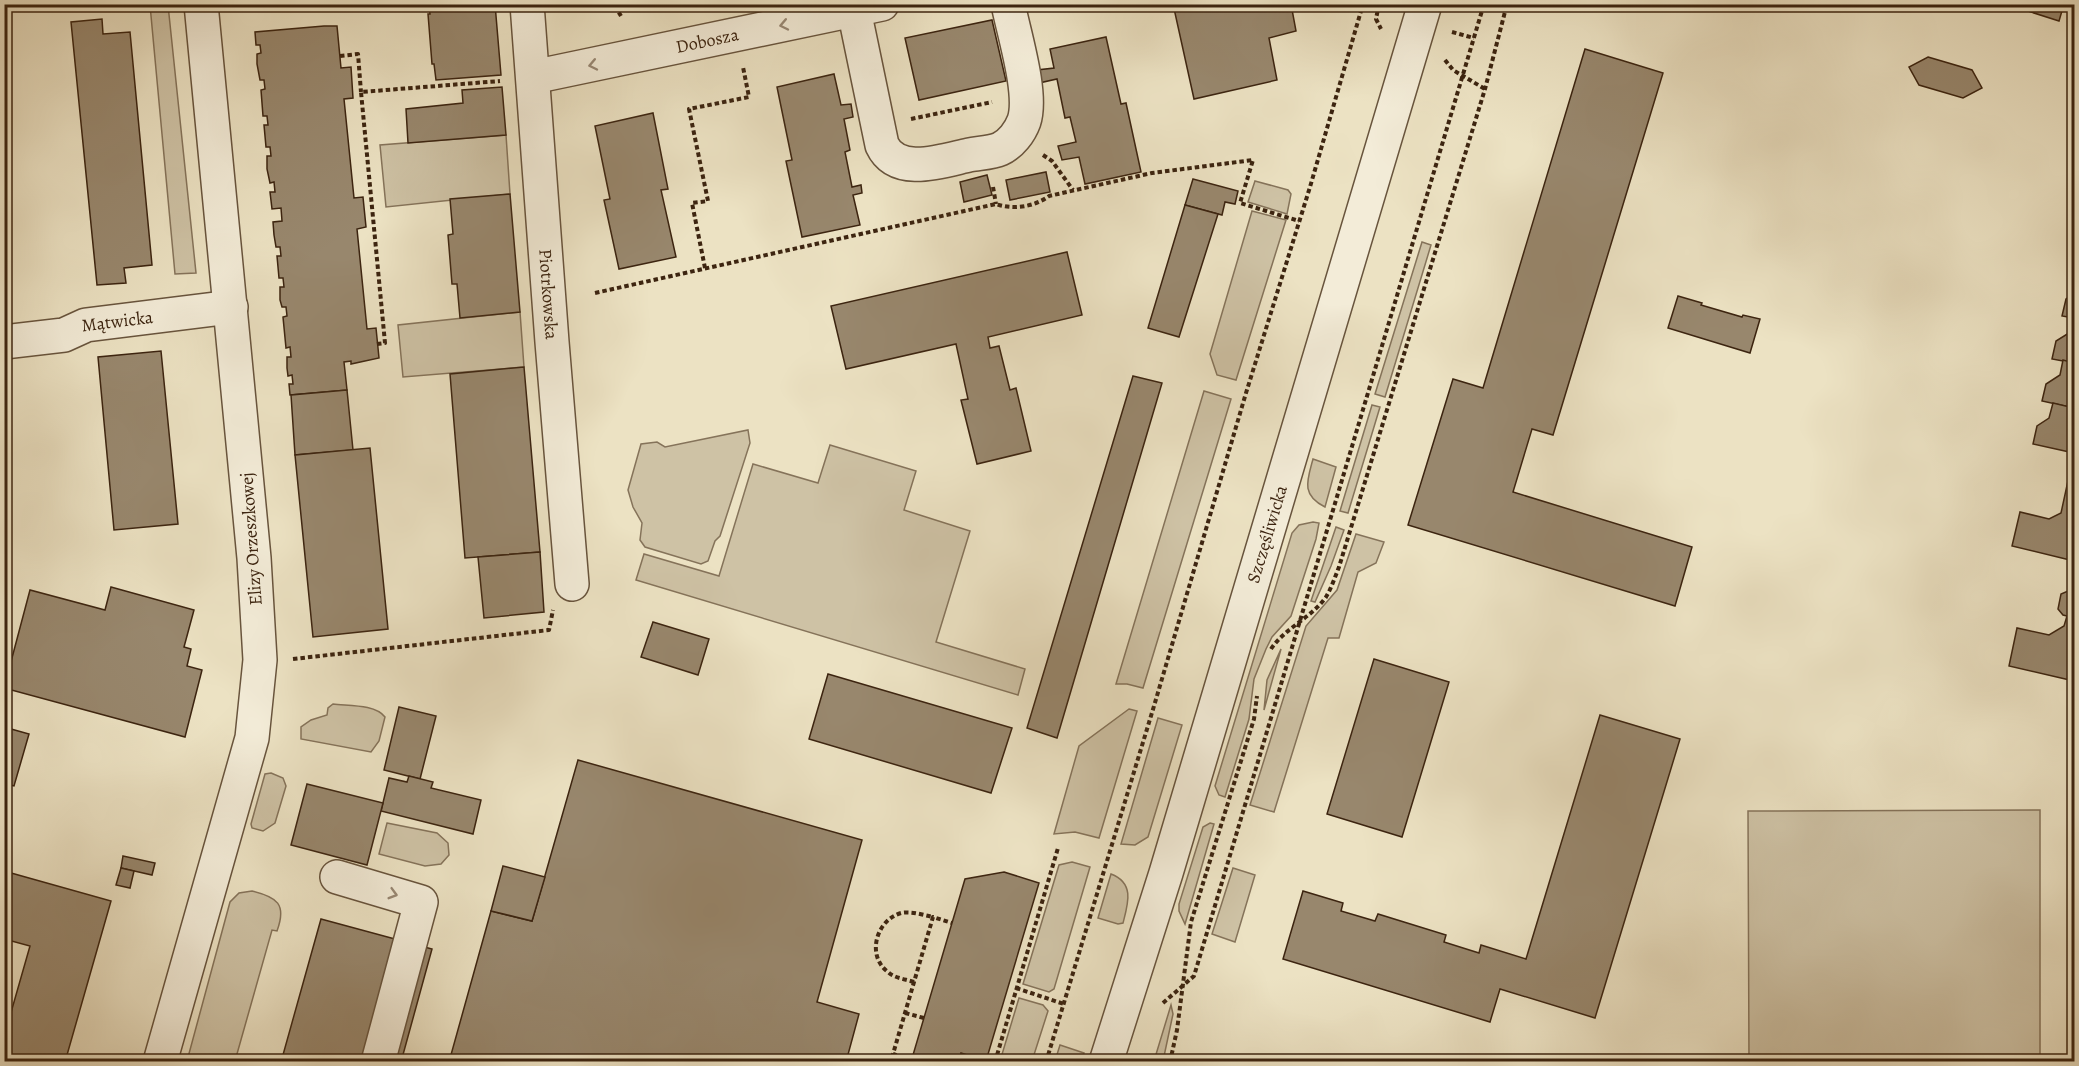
<svg xmlns="http://www.w3.org/2000/svg" width="2079" height="1066" font-family="Alegreya,serif">
  <style>
    .green { fill: #cec2a5; stroke: #85735a; stroke-width: 1.5 }
    .building { fill: #98876d; stroke: #3c2410; stroke-width: 1.5 }
    .lines { fill: none; stroke-linecap: round; stroke-linejoin: round }
    .minor-casing { stroke: #68543d; stroke-width: 36 }
    .path { stroke: #3c2410; stroke-width: 4; stroke-dasharray: 4.5 3; stroke-linecap: butt }
    .minor { stroke: #f3ecd8; stroke-width: 33 }
    .oneway { stroke: #988874 }
    .labels { text-anchor: middle; stroke-width: 5; stroke-linejoin: round; paint-order: stroke }
    .street-label { font-size: 18px; fill: #3c2410; stroke: #f3ecd8 }
  </style>
  <rect width="100%" height="100%" fill="#ece2c3"/>
  <filter id="stains"><feTurbulence type="fractalNoise" baseFrequency=".00333" numOctaves="4"/><feColorMatrix values="0 0 0 0 .2 0 0 0 0 .09 0 0 0 0 .02 0 0 0 .5 -.17"/></filter>
  <radialGradient id="worn" r=".72"><stop offset=".6" stop-color="#630" stop-opacity="0"/><stop offset="1" stop-color="#630" stop-opacity=".3"/></radialGradient>
  <g class="green">
    <path d="M150,5H168L196,273L175,274Z"/>
    <path d="M506,135L510,194L386,207L380,145Z"/>
    <path d="M1255,181L1288,190L1291,194L1287,214L1248,202Z"/>
    <path d="M1252,211L1286,220L1236,380L1217,375L1210,354Z"/>
    <path d="M1422,242L1431,245L1385,397L1375,394Z"/>
    <path d="M520,312L524,367L403,377L398,325Z"/>
    <path d="M1204,391L1231,399L1143,688L1127,684H1116Z"/>
    <path d="M1372,405L1380,407L1348,513L1340,511Z"/>
    <path d="M748,430L750,443L720,536L715,541L708,561L701,564L645,547L640,540L642,523L633,507L628,490L641,444L657,442L665,447Z"/>
    <path d="M830,445L916,471L904,510L970,531L936,642L1025,669L1018,695L636,580L644,554L719,576L753,464L818,483Z"/>
    <path d="M1313,459L1336,467L1325,507C1301,495 1307,481 1313,459Z"/>
    <path d="M1313,522L1319,523L1316,539L1291,616L1272,637L1266,649L1254,679L1249,719L1225,797L1219,795L1215,786L1292,533L1299,525Z"/>
    <path d="M1336,527L1344,530L1331,566L1315,602L1311,601Z"/>
    <path d="M1356,534L1384,542L1376,563L1358,572L1339,638H1328L1274,812L1250,805L1306,626L1337,590Z"/>
    <path d="M1281,649L1264,710L1267,680Z"/>
    <path d="M333,704C348,706 375,704 385,717L379,741L371,752L301,739V727L311,720L327,715L328,708Z"/>
    <path d="M1129,709L1137,711L1099,838L1075,832L1054,834L1079,746Z"/>
    <path d="M1158,718L1182,725L1148,837L1135,845L1121,844Z"/>
    <path d="M271,773L283,778L286,786L275,823L263,831L252,828L251,824L265,774Z"/>
    <path d="M2040,810V1061H1749L1748,811Z"/>
    <path d="M387,823L437,833L448,843L449,855L441,864L425,866L379,854Z"/>
    <path d="M1210,823L1214,824L1185,924L1179,911V904L1203,827Z"/>
    <path d="M1072,862L1090,867L1054,989L1049,992L1023,984L1059,865Z"/>
    <path d="M1233,868L1255,875L1235,942L1212,934Z"/>
    <path d="M1111,874C1135,883 1128,904 1123,923L1118,924L1098,918Z"/>
    <path d="M252,891C277,897 287,904 277,931L272,930L235,1061H187L230,902L239,893Z"/>
    <path d="M1019,998L1043,1005L1048,1011L1032,1061H1000Z"/>
    <path d="M1171,1005L1173,1014L1163,1061H1154Z"/>
    <path d="M1060,1045L1084,1053L1081,1061H1055Z"/>
  </g>
  <g class="building">
    <path d="M429,4H495L501,75L436,80L434,64H432L428,14H430Z"/>
    <path d="M1173,4H1291L1296,31L1269,38L1277,80L1194,99Z"/>
    <path d="M2006,4H2064L2059,21Z"/>
    <path d="M102,19L103,34L130,32L152,265L124,268L126,283L97,285L71,22Z"/>
    <path d="M992,20L1006,81L919,100L905,38Z"/>
    <path d="M324,26H337L341,68L351,67L353,98L344,99L354,198L363,197L366,227L357,229L367,329L376,328L379,358L351,364V361L344,362L347,390L290,395L289,384H293L292,375L288,376L287,368V357H291L290,347L286,348L283,317L287,316L286,307H282L280,300V287H284L283,278H279L277,256H281L280,247H276L274,235L273,222L282,221L281,208L272,209L270,192H275L274,182L270,183L267,169V156H271L270,147H266L264,125H268L267,116H263L261,90L265,89L264,80H260L257,64V54L261,53L260,45H256L255,32Z"/>
    <path d="M1106,37L1121,104L1126,103L1141,172L1085,184L1079,157L1062,160L1058,146L1076,142L1070,117L1065,118L1057,79L1039,83L1037,70L1054,68L1050,49Z"/>
    <path d="M1585,49L1663,73L1553,435L1532,429L1513,492L1692,547L1675,606L1408,525L1453,379L1483,388Z"/>
    <path d="M1928,57L1972,70L1982,88L1963,98L1919,85L1909,67Z"/>
    <path d="M834,74L841,105L851,104L853,117L844,119L850,150L845,152L852,187L861,185L862,193L853,195L860,225L802,237L786,161L792,160L777,87Z"/>
    <path d="M502,87L506,135L408,143L406,109L463,103L462,90Z"/>
    <path d="M653,113L668,189L661,190L676,257L619,269L604,200L610,199L595,126Z"/>
    <path d="M1046,172L1050,192L1010,200L1006,180Z"/>
    <path d="M987,175L992,195L964,202L960,182Z"/>
    <path d="M1193,179L1238,191L1235,204L1225,202L1222,215L1185,205Z"/>
    <path d="M510,194L520,312L460,318L457,284H452L448,235L453,234L450,199Z"/>
    <path d="M1185,205L1218,214L1179,337L1148,328Z"/>
    <path d="M1067,252L1082,315L988,337L990,348L999,346L1010,390L1016,388L1031,451L977,464L961,400L968,399L956,344L846,369L831,306Z"/>
    <path d="M2074,293V318L2062,316L2066,299Z"/>
    <path d="M1678,296L1702,303L1701,305L1742,317L1743,315L1760,319L1750,353L1668,328Z"/>
    <path d="M2073,318H2074V363L2052,359L2056,341L2069,333Z"/>
    <path d="M161,351L178,524L114,530L98,357Z"/>
    <path d="M2063,360L2074,363V408L2042,401L2046,384L2060,375Z"/>
    <path d="M524,367L540,552L465,558L450,374Z"/>
    <path d="M1133,376L1162,383L1057,738L1027,728Z"/>
    <path d="M347,390L353,450L295,455L291,395Z"/>
    <path d="M2053,403L2074,408V453L2033,444L2037,426L2049,418Z"/>
    <path d="M370,448L388,629L313,637L295,455Z"/>
    <path d="M2074,453V561L2012,546L2020,512L2049,519L2061,513Z"/>
    <path d="M540,552L544,612L484,618L478,557Z"/>
    <path d="M2074,581V681L2009,666L2017,628L2049,635L2064,626L2067,616L2063,615L2058,609L2061,594L2068,591L2072,592Z"/>
    <path d="M111,587L194,610L184,647L191,649L187,666L202,670L185,737L4,688L30,590L105,610Z"/>
    <path d="M653,622L709,639L698,675L641,657Z"/>
    <path d="M1374,659L1449,682L1402,837L1327,814Z"/>
    <path d="M828,674L1012,728L991,793L809,739Z"/>
    <path d="M399,707L436,716L420,779L384,770Z"/>
    <path d="M1600,715L1680,739L1595,1018L1500,989L1490,1022L1283,959L1303,891L1343,903L1341,911L1375,921L1378,914L1446,935L1444,942L1479,953L1481,945L1526,959Z"/>
    <path d="M4,727L29,734L14,786L4,784Z"/>
    <path d="M578,760L862,840L817,1002L859,1014L846,1062H449L491,911L532,921Z"/>
    <path d="M409,776L433,782L431,788L481,800L473,834L381,811L389,778L407,782Z"/>
    <path d="M307,784L383,803L367,865L291,845Z"/>
    <path d="M123,856L155,863L152,875L121,868Z"/>
    <path d="M503,866L545,877L532,921L491,911Z"/>
    <path d="M121,868L134,871L130,888L116,885Z"/>
    <path d="M4,871L111,901L65,1062H4V1037L30,946L4,939Z"/>
    <path d="M1004,872L1039,883L986,1061L961,1053L959,1062H935L913,1055L965,879Z"/>
    <path d="M321,919L432,949L401,1062H281Z"/>
  </g>
  <g class="lines">
    <defs>
      <g id="minor">
        <path id="s1" d="M527,4L552,342L572,584"/>
        <path d="M854,10L882,145C897,177 942,161 969,155C979,153 991,153 1000,149C1011,144 1020,132 1024,121C1033,94 1014,34 1008,4"/>
        <path id="s2" d="M533,77L882,4"/>
        <path id="s3" d="M4,342L64,335L86,325L231,307"/>
        <path d="M337,877L421,902L378,1062"/>
        <path d="M160,1062L252,738L260,660L254,558L201,4"/>
        <path id="s4" d="M1106,1062L1166,873L1425,4"/>
      </g>
    </defs>
    <use href="#minor" class="minor-casing"/>
    <g class="path">
      <path d="M607,4L616,8L621,16"/>
      <path d="M1379,4L1376,19L1381,29"/>
      <path d="M1452,32L1474,38"/>
      <path d="M340,56L358,54L361,92"/>
      <path d="M1445,60L1453,70L1485,89"/>
      <path d="M911,119L992,102"/>
      <path d="M1043,155L1052,161L1073,190"/>
      <path d="M993,187L996,204"/>
      <path d="M705,268L692,203L708,201L689,109L749,97L743,67"/>
      <path d="M595,293L996,204C1013,210 1034,207 1049,196L1152,173L1253,160L1240,203L1299,221"/>
      <path d="M377,344L385,343L361,92L500,81"/>
      <path d="M1271,649C1285,628 1311,618 1326,597C1331,589 1335,577 1339,567L1485,89L1507,4"/>
      <path d="M293,659L549,630L553,610"/>
      <path d="M914,982C905,979 894,978 888,972C866,956 876,920 901,913C912,911 923,915 933,917"/>
      <path d="M1016,988L1064,1004"/>
      <path d="M1163,1003L1194,976L1484,4"/>
      <path d="M905,1013L924,1018"/>
      <path d="M918,1062L893,1054L933,917L952,923"/>
      <path d="M995,1062L1058,848"/>
      <path d="M1046,1062L1154,706L1246,393L1310,187L1363,4"/>
      <path d="M1170,1062L1177,1030L1191,922L1254,719L1257,696"/>
    </g>
    <use href="#minor" class="minor"/>
  </g>
  <defs><path id="oneway-chevron" d="M-2-3.5L2.5 0L-2 3.5" fill="none" stroke-width="1.6" stroke-linecap="round" stroke-linejoin="round" transform="scale(1.5)"/></defs>
  <g class="oneway">
    <use href="#oneway-chevron" transform="translate(784 25) rotate(168)"/>
    <use href="#oneway-chevron" transform="translate(593 65) rotate(168)"/>
    <use href="#oneway-chevron" transform="translate(393 894) rotate(16)"/>
  </g>
  <g class="labels">
    <g class="street-label">
      <text dy="6" stroke="none"><textPath href="#s2" startOffset="178">Dobosza</textPath></text>
      <text dy="6" stroke="none"><textPath href="#s1" startOffset="291">Piotrkowska</textPath></text>
      <text dy="6" stroke="none"><textPath href="#s3" startOffset="116">Mątwicka</textPath></text>
      <text dy="6" stroke="none"><textPath href="#s4" startOffset="552">Szczęśliwicka</textPath></text>
      <text transform="translate(251 539) rotate(-94)" y="6">Elizy Orzeszkowej</text>
    </g>
  </g>
  <rect width="2079" height="1066" fill="none" stroke="#ece2c3" stroke-width="24"/>
  <rect x="6" y="6" width="2067" height="1054" fill="none" stroke="#3c2410" stroke-width="3"/>
  <rect x="12" y="12" width="2055" height="1042" fill="none" stroke="#3c2410" stroke-width="1.5"/>
  <rect width="100%" height="100%" filter="url(#stains)"/>
  <rect width="100%" height="100%" fill="url(#worn)"/>
</svg>
